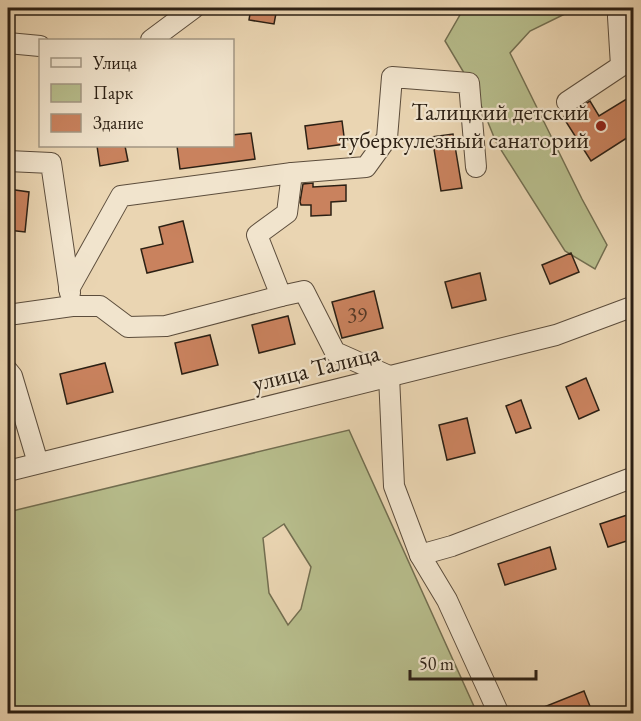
<svg xmlns="http://www.w3.org/2000/svg" width="641" height="721" font-family="'EB Garamond',serif">
  <style>
    .green { fill: #b7bd8c; stroke: #726e50; stroke-width: 1.5; fill-rule: evenodd }
    .building { fill: #c9825e; stroke: #2c2014; stroke-width: 1.5 }
    .lines { fill: none; stroke-linecap: round; stroke-linejoin: round }
    .minor-casing { stroke: #5c4d3c; stroke-width: 22 }
    .minor { stroke: #f1e4cd; stroke-width: 20 }
    .poi-dot { fill: #8f2418; stroke: #f1e4cd; stroke-width: 2 }
    .labels { text-anchor: middle; stroke-width: 4.5; stroke-linejoin: round; paint-order: stroke }
    .number-label { font-size: 21px; fill: #533826 }
    .poi-label { font-size: 24px; fill: #2c2014; stroke: #f1e4cd; text-anchor: end }
    .street-label { font-size: 24px; fill: #2c2014; stroke: #f1e4cd }
  </style>
  <rect width="100%" height="100%" fill="#ead5b2"/>
  <filter id="stains"><feTurbulence type="fractalNoise" baseFrequency=".00333" numOctaves="4"/><feColorMatrix values="0 0 0 0 .2 0 0 0 0 .09 0 0 0 0 .02 0 0 0 .5 -.17"/></filter>
  <radialGradient id="worn" r=".72"><stop offset=".6" stop-color="#630" stop-opacity="0"/><stop offset="1" stop-color="#630" stop-opacity=".3"/></radialGradient>
  <g class="green">
    <path d="M464,8H577L530,31L510,53L582,199L607,245L595,269L565,251L496,142L476,93L445,41Z"/>
    <path d="M349,430L477,713H8V512ZM284,524L311,567L301,609L288,625L269,593L263,538Z"/>
  </g>
  <g class="building">
    <path d="M251,8H277L274,24L249,20Z"/>
    <path d="M633,95V134L591,161L563,117L590,101L599,116Z"/>
    <path d="M342,121L345,144L308,149L305,126Z"/>
    <path d="M251,133L255,159L180,169L177,146H232V135Z"/>
    <path d="M453,134L462,188L441,191L432,137Z"/>
    <path d="M97,146H125L128,161L100,166Z"/>
    <path d="M313,183V187L346,185V201L331,202V215L311,216V205H301L300,202L303,184Z"/>
    <path d="M8,189L29,192L25,232L8,230Z"/>
    <path d="M183,221L193,262L147,273L141,249L163,244L159,227Z"/>
    <path d="M571,253L579,272L550,284L542,265Z"/>
    <path d="M480,273L486,300L452,308L445,282Z"/>
    <path d="M374,291L383,328L342,338L332,302Z"/>
    <path d="M288,316L295,344L259,353L252,325Z"/>
    <path d="M210,335L218,365L182,374L175,343Z"/>
    <path d="M105,363L113,392L67,404L60,374Z"/>
    <path d="M586,378L599,410L579,419L566,387Z"/>
    <path d="M521,400L531,428L516,433L506,406Z"/>
    <path d="M467,418L475,453L447,460L439,425Z"/>
    <path d="M633,513V539L608,547L600,524Z"/>
    <path d="M550,547L556,569L505,585L498,564Z"/>
    <path d="M584,691L593,714H530L529,713Z"/>
  </g>
  <g class="lines">
    <defs>
      <g id="minor">
        <path d="M151,40L194,8"/>
        <path d="M8,43L40,46"/>
        <path d="M567,102L621,66L618,17L634,9"/>
        <path d="M8,161L51,163L70,293"/>
        <path d="M292,173L366,167L387,138L392,77L469,83L476,167"/>
        <path d="M69,289L121,196L292,173L287,213L257,235L281,296L304,291L335,352L389,376L394,486L420,555L447,600L499,714"/>
        <path d="M8,315L72,306H100L128,327L166,326L281,296"/>
        <path d="M8,371L12,376L38,463"/>
        <path d="M8,471L556,335L634,306"/>
        <path d="M420,555L452,546L634,477"/>
      </g>
    </defs>
    <use href="#minor" class="minor-casing"/>
    <use href="#minor" class="minor"/>
  </g>
  <circle class="poi-dot" cx="601" cy="126" r="6"/>
  <g class="labels">
    <g class="number-label">
      <text x="357" y="322">39</text>
    </g>
    <g class="poi-label">
      <text x="589" y="120">Талицкий детский<tspan x="589" dy="28">туберкулезный санаторий</tspan></text>
    </g>
    <g class="street-label">
      <text transform="translate(316 368) rotate(-14)" y="8">улица Талица</text>
    </g>
  </g>
  <rect width="641" height="721" fill="none" stroke="#ead5b2" stroke-width="30"/>
  <rect x="9" y="9" width="623" height="703" fill="none" stroke="#2c2014" stroke-width="3"/>
  <rect x="15" y="15" width="611" height="691" fill="none" stroke="#2c2014" stroke-width="1.5"/>
  <rect x="39" y="39" width="195" height="108" fill="#f1e4cd" stroke="#a29683" stroke-width="1.5"/>
  <rect x="51" y="58" width="30" height="9" fill="#f1e4cd" stroke="#a29683" stroke-width="1.5"/>
  <text x="93" y="69" font-size="18" fill="#2c2014">Улица</text>
  <rect x="51" y="84" width="30" height="18" fill="#b7bd8c" stroke="#a29683" stroke-width="1.5"/>
  <text x="93" y="99" font-size="18" fill="#2c2014">Парк</text>
  <rect x="51" y="114" width="30" height="18" fill="#c9825e" stroke="#a29683" stroke-width="1.5"/>
  <text x="93" y="129" font-size="18" fill="#2c2014">Здание</text>
  <path d="M410 670v9h126v-9" fill="none" stroke="#2c2014" stroke-width="3"/>
  <text x="419" y="670" font-size="18" fill="#2c2014" stroke="#f1e4cd" stroke-width="4.5" paint-order="stroke">50 m</text>
  <rect width="100%" height="100%" filter="url(#stains)"/>
  <rect width="100%" height="100%" fill="url(#worn)"/>
</svg>
